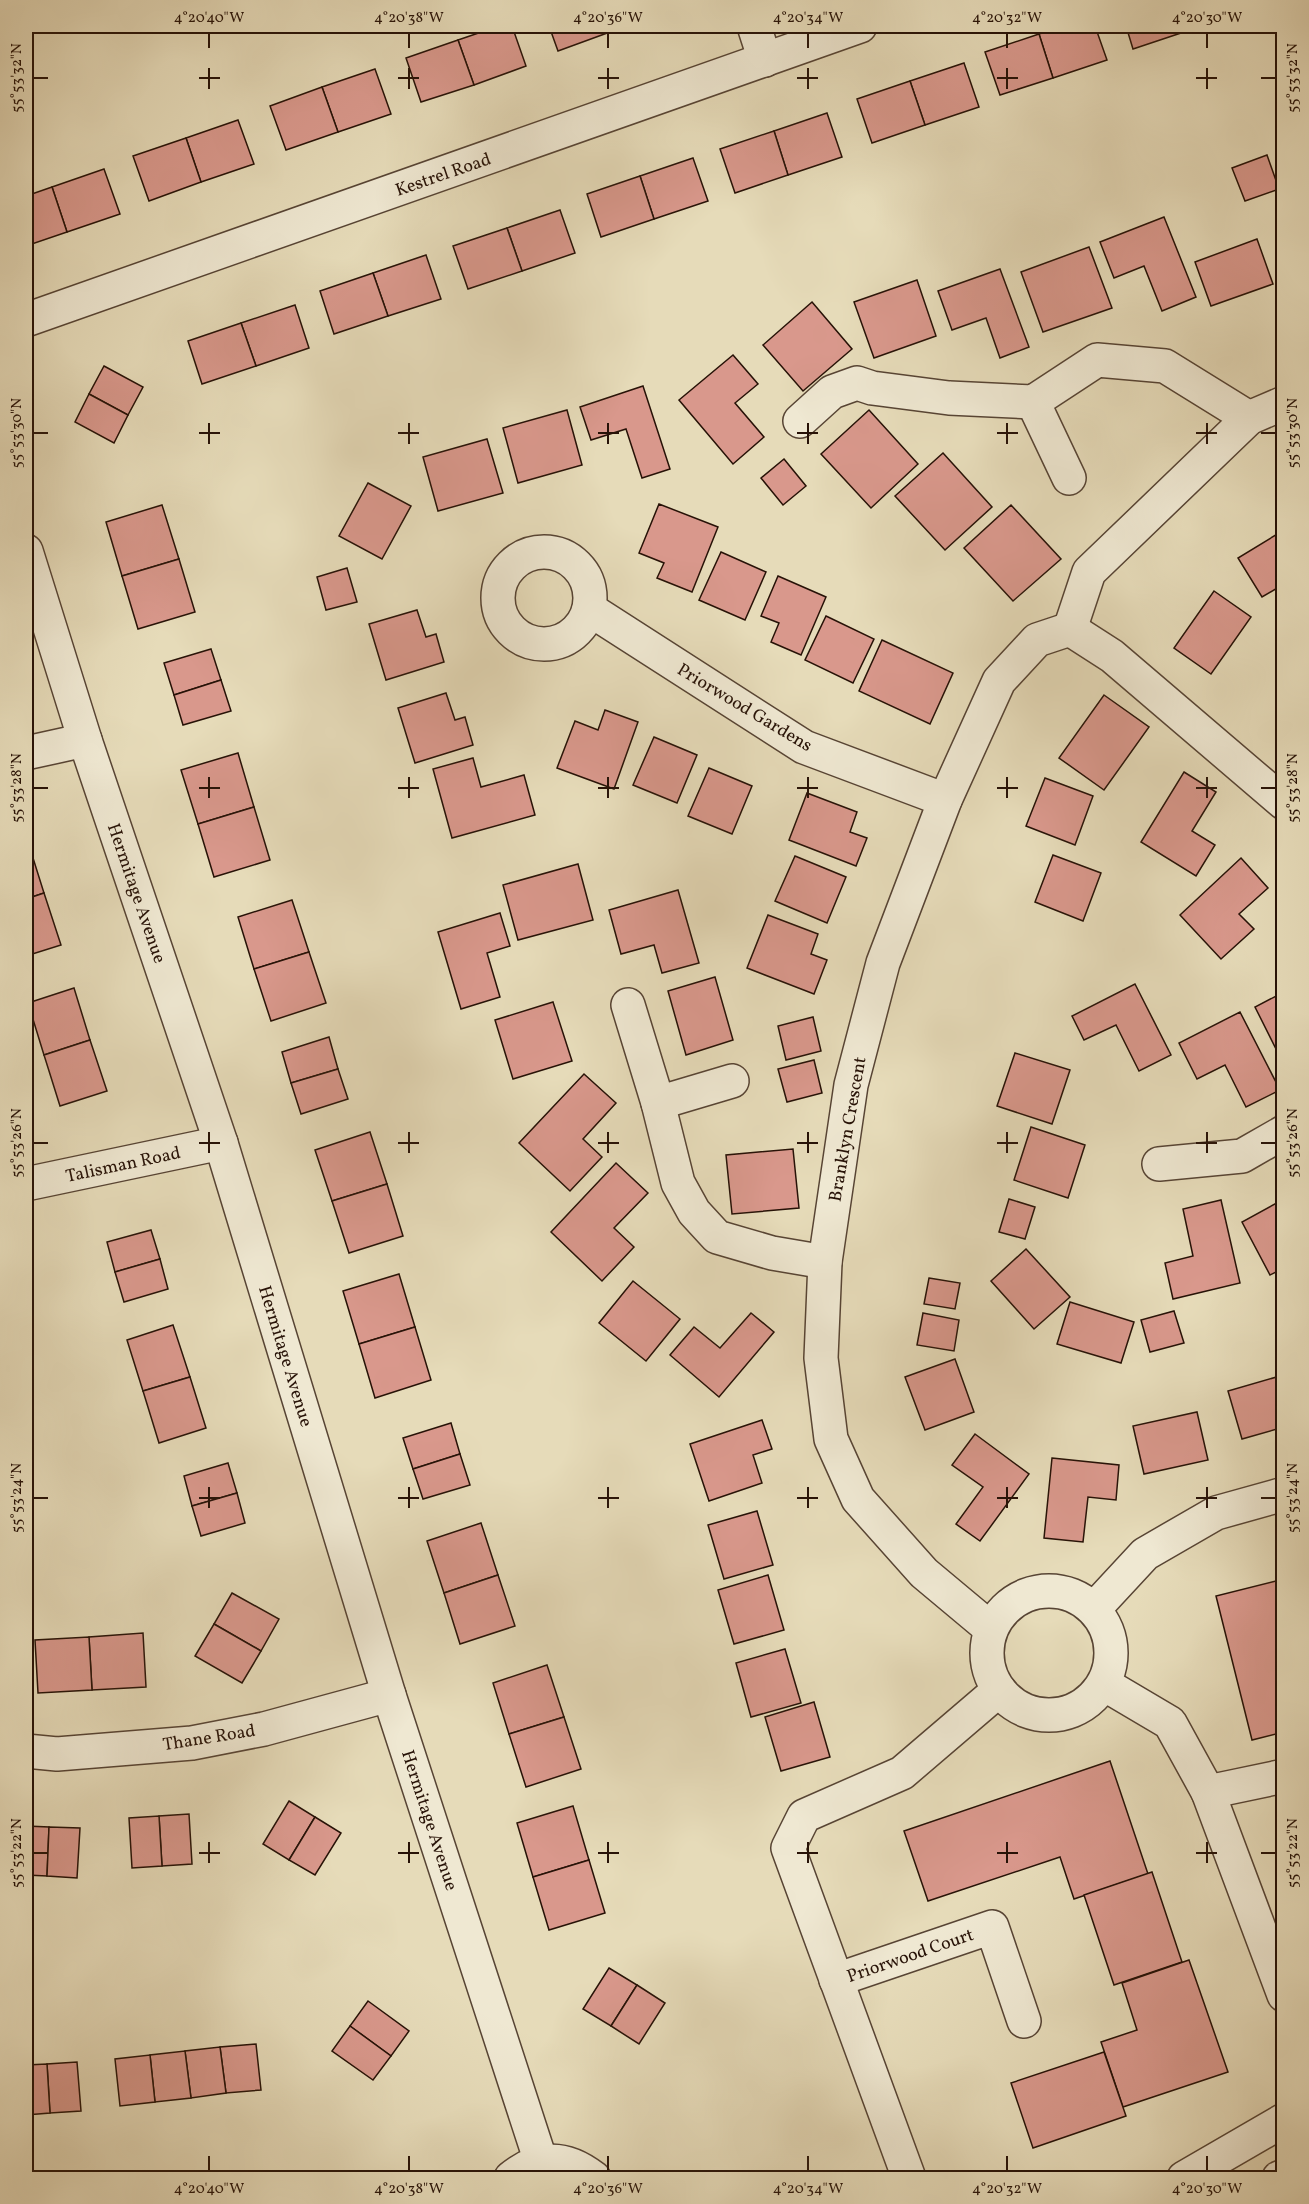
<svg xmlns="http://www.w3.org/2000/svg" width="1309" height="2204" font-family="Vollkorn,serif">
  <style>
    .building { fill: #d9988c; stroke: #271207; stroke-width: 1.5 }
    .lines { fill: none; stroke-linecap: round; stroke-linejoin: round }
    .minor-casing { stroke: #574434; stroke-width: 36 }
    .minor { stroke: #efe8d2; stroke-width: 33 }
    .ticks { fill: none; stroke: #271207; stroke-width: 2 }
    .labels { text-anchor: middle; stroke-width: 5; stroke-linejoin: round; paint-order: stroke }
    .street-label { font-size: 18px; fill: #271207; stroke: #efe8d2 }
    .neatline { fill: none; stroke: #271207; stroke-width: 2 }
    .ticks-label { font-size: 15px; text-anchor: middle; fill: #271207 }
  </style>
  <rect width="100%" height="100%" fill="#e6dbb9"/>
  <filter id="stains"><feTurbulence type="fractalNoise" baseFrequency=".00333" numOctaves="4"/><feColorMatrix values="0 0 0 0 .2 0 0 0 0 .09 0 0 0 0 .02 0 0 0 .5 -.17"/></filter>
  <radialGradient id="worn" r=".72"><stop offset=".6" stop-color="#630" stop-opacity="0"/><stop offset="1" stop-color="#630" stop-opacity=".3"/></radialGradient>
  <g class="building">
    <path d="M499,26H512L526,66L474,85L458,40Z"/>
    <path d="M549,26H608L610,32L558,51Z"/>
    <path d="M608,26H630L610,32Z"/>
    <path d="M1064,26H1095L1107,60L1053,78L1039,34Z"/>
    <path d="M1126,26H1185L1187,31L1133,49Z"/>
    <path d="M1039,34L1053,78L1000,95L985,52Z"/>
    <path d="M458,40L474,85L421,102L406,58Z"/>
    <path d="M964,63L979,107L925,125L910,81Z"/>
    <path d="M375,69L391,114L338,132L322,87Z"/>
    <path d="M910,81L925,125L872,143L857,99Z"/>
    <path d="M322,87L338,132L286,150L270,106Z"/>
    <path d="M827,113L842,157L788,175L774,131Z"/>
    <path d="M238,120L254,164L201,182L186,138Z"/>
    <path d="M774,131L788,175L735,193L720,149Z"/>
    <path d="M186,138L201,182L149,201L133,156Z"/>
    <path d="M1267,155L1279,189L1245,201L1232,168Z"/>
    <path d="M693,158L708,201L654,219L640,176Z"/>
    <path d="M104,169L120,214L67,232L52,187Z"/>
    <path d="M640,176L654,219L601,237L587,194Z"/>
    <path d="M52,187L67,232L26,246V196Z"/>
    <path d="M560,210L575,253L522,271L507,228Z"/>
    <path d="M1164,217L1196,297L1162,311L1144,266L1114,278L1100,242Z"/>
    <path d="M507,228L522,271L468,289L453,246Z"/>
    <path d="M1257,239L1273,284L1211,306L1195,262Z"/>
    <path d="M1089,247L1112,308L1043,332L1021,272Z"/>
    <path d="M426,255L441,299L388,316L373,273Z"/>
    <path d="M1000,269L1029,347L1000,358L986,318L952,330L938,291Z"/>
    <path d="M373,273L388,316L334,334L320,291Z"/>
    <path d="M917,280L936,336L874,358L854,302Z"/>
    <path d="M812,302L852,349L803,391L763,345Z"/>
    <path d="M295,305L309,348L256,366L241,323Z"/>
    <path d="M241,323L256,366L202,384L188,341Z"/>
    <path d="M733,355L758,384L735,403L764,437L733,464L679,400Z"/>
    <path d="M104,366L143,387L128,415L89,394Z"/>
    <path d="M643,386L670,469L642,478L626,429L591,440L580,407Z"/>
    <path d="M89,394L128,415L114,443L75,422Z"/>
    <path d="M567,410L582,465L518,483L503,428Z"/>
    <path d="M869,410L918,464L871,508L821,454Z"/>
    <path d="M487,439L503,493L438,511L423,457Z"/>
    <path d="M943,453L992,507L945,550L895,496Z"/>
    <path d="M784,459L806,486L783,505L761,478Z"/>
    <path d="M368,483L411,506L382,559L339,536Z"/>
    <path d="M659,504L718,527L692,592L657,578L664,563L639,553Z"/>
    <path d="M162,505L179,559L122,576L106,522Z"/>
    <path d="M1011,505L1061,559L1013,601L964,548Z"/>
    <path d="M1279,533L1284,540V584L1262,597L1238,558Z"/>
    <path d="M721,552L766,572L745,620L699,600Z"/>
    <path d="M179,559L195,612L138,629L122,576Z"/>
    <path d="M347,568L357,602L326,610L317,577Z"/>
    <path d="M778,576L826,597L801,655L771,642L779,623L761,616Z"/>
    <path d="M1214,591L1251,617L1211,674L1174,648Z"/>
    <path d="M417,610L426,637L436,634L444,662L386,680L369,624Z"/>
    <path d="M826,616L874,639L853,683L805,660Z"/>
    <path d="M882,640L953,673L930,724L859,691Z"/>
    <path d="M211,649L221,680L174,695L164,663Z"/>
    <path d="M221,680L231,711L183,725L174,695Z"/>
    <path d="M446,693L455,720L465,717L473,745L415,763L398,708Z"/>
    <path d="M1104,695L1149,727L1104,790L1059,758Z"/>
    <path d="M605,710L638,722L614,789L557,768L575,721L598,730Z"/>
    <path d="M654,737L697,755L677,803L633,785Z"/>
    <path d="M238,753L254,807L198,824L181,770Z"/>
    <path d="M473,758L481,787L524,775L535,815L452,838L433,769Z"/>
    <path d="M709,768L752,786L732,834L688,816Z"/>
    <path d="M1184,772L1216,792L1192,831L1215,845L1196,876L1141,842Z"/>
    <path d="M1045,778L1093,796L1075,845L1026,826Z"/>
    <path d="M807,793L857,812L850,832L867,838L856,866L789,840Z"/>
    <path d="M254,807L270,860L214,877L198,824Z"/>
    <path d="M26,842H28L44,893L26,899Z"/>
    <path d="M1053,855L1101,873L1083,921L1035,902Z"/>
    <path d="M795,856L846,877L827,923L775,901Z"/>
    <path d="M1241,858L1268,888L1239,914L1254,929L1221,959L1180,915Z"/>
    <path d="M578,864L593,920L518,940L503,885Z"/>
    <path d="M678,890L699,963L662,973L654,945L621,954L609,910Z"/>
    <path d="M44,893L61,945L26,956V899Z"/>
    <path d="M292,900L309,952L254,969L238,917Z"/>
    <path d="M500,913L510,946L487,953L500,997L461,1009L438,932Z"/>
    <path d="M768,915L818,934L811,954L827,960L814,994L747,968Z"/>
    <path d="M309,952L326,1003L271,1021L254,969Z"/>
    <path d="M715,977L733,1040L686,1055L668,991Z"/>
    <path d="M1135,984L1171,1055L1139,1071L1116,1025L1084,1040L1072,1016Z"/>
    <path d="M74,988L90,1040L44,1055L28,1003Z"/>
    <path d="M1284,992V1052L1279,1055L1255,1007Z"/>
    <path d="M553,1002L572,1061L513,1079L495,1020Z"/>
    <path d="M1240,1012L1280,1090L1246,1107L1225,1065L1197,1079L1179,1043Z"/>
    <path d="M813,1017L821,1051L786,1060L778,1026Z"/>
    <path d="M329,1037L338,1069L291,1083L282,1052Z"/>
    <path d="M90,1040L107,1091L60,1106L44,1055Z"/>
    <path d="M1015,1053L1070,1070L1052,1124L997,1106Z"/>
    <path d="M814,1060L822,1093L787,1102L778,1069Z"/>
    <path d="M338,1069L348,1099L301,1114L291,1083Z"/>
    <path d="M584,1074L616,1103L583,1139L602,1157L570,1191L519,1143Z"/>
    <path d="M1031,1127L1085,1145L1068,1198L1014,1180Z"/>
    <path d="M370,1132L387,1184L332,1201L315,1150Z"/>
    <path d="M793,1149L799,1208L732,1214L726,1155Z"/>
    <path d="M616,1163L648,1193L614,1228L634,1247L602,1281L551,1232Z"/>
    <path d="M387,1184L403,1236L349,1253L332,1201Z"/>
    <path d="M1009,1199L1035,1207L1025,1239L999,1232Z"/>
    <path d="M1284,1199V1268L1270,1275L1242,1222Z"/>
    <path d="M1221,1200L1240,1283L1173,1299L1165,1263L1193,1256L1183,1209Z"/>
    <path d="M151,1230L160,1259L115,1272L107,1242Z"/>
    <path d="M1026,1249L1070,1297L1034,1329L991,1281Z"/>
    <path d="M160,1259L168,1289L124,1302L115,1272Z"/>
    <path d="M399,1274L415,1327L359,1344L343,1291Z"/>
    <path d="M929,1278L960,1283L955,1309L924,1304Z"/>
    <path d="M633,1281L680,1319L646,1361L599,1323Z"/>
    <path d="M1070,1302L1134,1322L1121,1363L1057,1344Z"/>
    <path d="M1174,1311L1184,1343L1150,1352L1141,1320Z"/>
    <path d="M751,1313L774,1332L719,1397L670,1355L694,1327L720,1348Z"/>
    <path d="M923,1313L959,1320L954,1351L917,1345Z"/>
    <path d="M173,1325L190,1377L143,1391L127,1340Z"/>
    <path d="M415,1327L431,1380L375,1398L359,1344Z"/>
    <path d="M955,1359L974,1412L925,1430L905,1377Z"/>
    <path d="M1280,1376L1284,1389V1427L1242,1439L1228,1391Z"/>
    <path d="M190,1377L206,1428L159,1443L143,1391Z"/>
    <path d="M1197,1412L1208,1460L1144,1474L1133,1426Z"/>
    <path d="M762,1420L772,1449L753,1455L762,1483L709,1501L690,1444Z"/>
    <path d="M451,1423L460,1454L413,1469L403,1438Z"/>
    <path d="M975,1434L1029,1474L980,1541L956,1524L983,1487L952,1465Z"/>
    <path d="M460,1454L470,1485L423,1499L413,1469Z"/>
    <path d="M1052,1458L1119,1465L1116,1500L1088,1497L1083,1542L1044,1538Z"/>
    <path d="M228,1463L237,1493L192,1506L184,1476Z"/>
    <path d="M237,1493L245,1523L201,1536L192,1506Z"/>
    <path d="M757,1511L773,1565L724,1579L708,1525Z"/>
    <path d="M481,1523L498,1575L444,1593L427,1541Z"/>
    <path d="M498,1575L515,1626L460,1644L444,1593Z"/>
    <path d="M768,1575L784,1630L734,1644L718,1590Z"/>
    <path d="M1284,1579V1732L1252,1740L1216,1596Z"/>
    <path d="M232,1593L279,1619L261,1651L214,1624Z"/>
    <path d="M214,1624L261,1651L242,1683L195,1656Z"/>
    <path d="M143,1633L146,1687L92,1690L89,1637Z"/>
    <path d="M89,1637L92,1690L38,1693L35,1640Z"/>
    <path d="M785,1649L801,1703L751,1717L736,1663Z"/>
    <path d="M547,1665L564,1717L509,1734L493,1683Z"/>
    <path d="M814,1702L830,1757L781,1771L765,1717Z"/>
    <path d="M564,1717L581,1769L526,1787L509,1734Z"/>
    <path d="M1110,1761L1148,1874L1074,1899L1060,1857L928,1901L904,1831Z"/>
    <path d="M289,1801L315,1817L289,1860L263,1844Z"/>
    <path d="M573,1806L589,1860L533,1877L517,1823Z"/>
    <path d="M189,1814L192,1864L162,1866L159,1816Z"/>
    <path d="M159,1816L162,1866L132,1868L129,1818Z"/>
    <path d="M315,1817L341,1833L315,1875L289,1860Z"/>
    <path d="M26,1826L49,1827L47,1876L26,1875Z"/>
    <path d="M49,1827L80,1828L77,1878L47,1876Z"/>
    <path d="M589,1860L605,1913L549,1930L533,1877Z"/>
    <path d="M1152,1872L1182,1962L1114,1985L1084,1895Z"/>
    <path d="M1189,1960L1228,2072L1123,2107L1101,2042L1137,2030L1122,1983Z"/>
    <path d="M609,1968L637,1985L611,2026L583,2009Z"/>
    <path d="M637,1985L665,2003L639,2044L611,2026Z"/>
    <path d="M368,2001L409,2031L391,2056L350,2026Z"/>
    <path d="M350,2026L391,2056L373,2080L332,2051Z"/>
    <path d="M256,2044L261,2090L226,2093L220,2047Z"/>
    <path d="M220,2047L226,2093L191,2098L185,2051Z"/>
    <path d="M185,2051L191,2098L155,2102L150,2055Z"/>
    <path d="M1104,2052L1126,2116L1033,2148L1011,2083Z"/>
    <path d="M150,2055L155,2102L120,2106L115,2059Z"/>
    <path d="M77,2062L81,2111L50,2113L47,2064Z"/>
    <path d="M47,2064L50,2113L26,2115V2065Z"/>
    <path d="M795,2171V2178H730V2172Z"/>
  </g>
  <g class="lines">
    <defs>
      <g id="minor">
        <path d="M754,26L765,60"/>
        <path d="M26,320L860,26"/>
        <path d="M1033,402L1069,478"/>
        <path d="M800,421L832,392L857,383L872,388L949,398L1033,402L1097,360L1165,366L1249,418"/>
        <path d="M26,551L85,740L221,1143L389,1695L541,2162"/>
        <circle cx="544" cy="598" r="46"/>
        <path d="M589,609L804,747L945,800"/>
        <path d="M1070,629L1089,572L1249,418L1284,403"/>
        <path d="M1070,629L1112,656L1284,803"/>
        <path d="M26,753L85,740"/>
        <path d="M628,1005L658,1103L678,1183L694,1212L717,1237L772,1253L825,1262"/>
        <path d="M658,1103L732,1081"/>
        <path d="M1159,1164L1242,1156L1284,1132"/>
        <path d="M26,1184L221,1143"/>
        <circle cx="1049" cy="1653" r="62"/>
        <path d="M1094,1609L1145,1554L1216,1513L1284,1494"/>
        <path d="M991,1629L924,1573L858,1499L831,1439L821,1358L825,1262L851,1085L883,963L945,800L999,681L1037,640L1070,629"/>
        <path d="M1104,1684L1170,1723L1208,1792L1284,1995"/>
        <path d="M26,1751L57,1754L192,1743L264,1729L389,1695"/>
        <path d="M1208,1792L1284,1776"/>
        <path d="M836,1980L992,1927L1024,2021"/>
        <path d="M511,2178C539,2155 566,2156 594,2178"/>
        <path d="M909,2178L788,1848L804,1816L902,1773L999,1690"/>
        <path d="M1184,2178L1284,2120"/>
        <path d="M1279,2178L1284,2176"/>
      </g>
    </defs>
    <use href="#minor" class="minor-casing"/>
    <use href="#minor" class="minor"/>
  </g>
  <path class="ticks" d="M209,33V48M409,33V48M608,33V48M808,33V48M1007,33V48M1207,33V48M209,68V89M409,68V89M608,68V89M808,68V89M1007,68V89M1207,68V89M33,78H48M199,78H220M398,78H419M598,78H619M797,78H818M997,78H1018M1196,78H1217M1261,78H1276M209,423V444M409,423V444M608,423V444M808,423V444M1007,423V444M1207,423V444M33,433H48M199,433H220M398,433H419M598,433H619M797,433H818M997,433H1018M1196,433H1217M1261,433H1276M209,777V798M409,777V798M608,777V798M808,777V798M1007,777V798M1207,777V798M33,788H48M199,788H220M398,788H419M598,788H619M797,788H818M997,788H1018M1196,788H1217M1261,788H1276M209,1132V1153M409,1132V1153M608,1132V1153M808,1132V1153M1007,1132V1153M1207,1132V1153M33,1143H48M199,1143H220M398,1143H419M598,1143H619M797,1143H818M997,1143H1018M1196,1143H1217M1261,1143H1276M209,1487V1508M409,1487V1508M608,1487V1508M808,1487V1508M1007,1487V1508M1207,1487V1508M33,1498H48M199,1498H220M398,1498H419M598,1498H619M797,1498H818M997,1498H1018M1196,1498H1217M1261,1498H1276M209,1842V1863M409,1842V1863M608,1842V1863M808,1842V1863M1007,1842V1863M1207,1842V1863M33,1853H48M199,1853H220M398,1853H419M598,1853H619M797,1853H818M997,1853H1018M1196,1853H1217M1261,1853H1276M209,2156V2171M409,2156V2171M608,2156V2171M808,2156V2171M1007,2156V2171M1207,2156V2171"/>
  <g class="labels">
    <g class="street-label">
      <text transform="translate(443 174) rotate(-19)" y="6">Kestrel Road</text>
      <text transform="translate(745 707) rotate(31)" y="6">Priorwood Gardens</text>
      <text transform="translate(137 893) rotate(71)" y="6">Hermitage Avenue</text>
      <text transform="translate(847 1129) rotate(-80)" y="6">Branklyn Crescent</text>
      <text transform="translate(123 1164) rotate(-12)" y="6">Talisman Road</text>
      <text transform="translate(286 1356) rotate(73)" y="6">Hermitage Avenue</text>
      <text transform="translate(209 1737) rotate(-9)" y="6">Thane Road</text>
      <text transform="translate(430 1820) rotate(72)" y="6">Hermitage Avenue</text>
      <text transform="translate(910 1955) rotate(-19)" y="6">Priorwood Court</text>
    </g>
  </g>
  <rect width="1309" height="2204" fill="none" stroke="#e6dbb9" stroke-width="66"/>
  <rect x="33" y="33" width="1243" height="2138" class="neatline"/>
  <g class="ticks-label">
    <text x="209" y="22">4°20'40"W</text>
    <text x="409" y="22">4°20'38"W</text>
    <text x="608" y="22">4°20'36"W</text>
    <text x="808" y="22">4°20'34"W</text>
    <text x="1007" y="22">4°20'32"W</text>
    <text x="1207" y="22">4°20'30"W</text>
    <text transform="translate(16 78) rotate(-90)" y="5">55°53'32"N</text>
    <text transform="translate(1292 78) rotate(-90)" y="5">55°53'32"N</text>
    <text transform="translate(16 433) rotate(-90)" y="5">55°53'30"N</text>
    <text transform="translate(1292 433) rotate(-90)" y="5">55°53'30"N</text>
    <text transform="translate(16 788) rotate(-90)" y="5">55°53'28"N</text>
    <text transform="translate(1292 788) rotate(-90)" y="5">55°53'28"N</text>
    <text transform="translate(16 1143) rotate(-90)" y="5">55°53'26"N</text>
    <text transform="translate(1292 1143) rotate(-90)" y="5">55°53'26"N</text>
    <text transform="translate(16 1498) rotate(-90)" y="5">55°53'24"N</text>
    <text transform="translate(1292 1498) rotate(-90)" y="5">55°53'24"N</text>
    <text transform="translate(16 1853) rotate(-90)" y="5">55°53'22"N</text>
    <text transform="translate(1292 1853) rotate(-90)" y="5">55°53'22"N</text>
    <text x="209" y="2193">4°20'40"W</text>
    <text x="409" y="2193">4°20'38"W</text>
    <text x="608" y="2193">4°20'36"W</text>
    <text x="808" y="2193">4°20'34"W</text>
    <text x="1007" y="2193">4°20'32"W</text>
    <text x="1207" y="2193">4°20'30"W</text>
  </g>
  <rect width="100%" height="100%" filter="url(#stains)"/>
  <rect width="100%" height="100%" fill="url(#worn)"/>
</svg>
